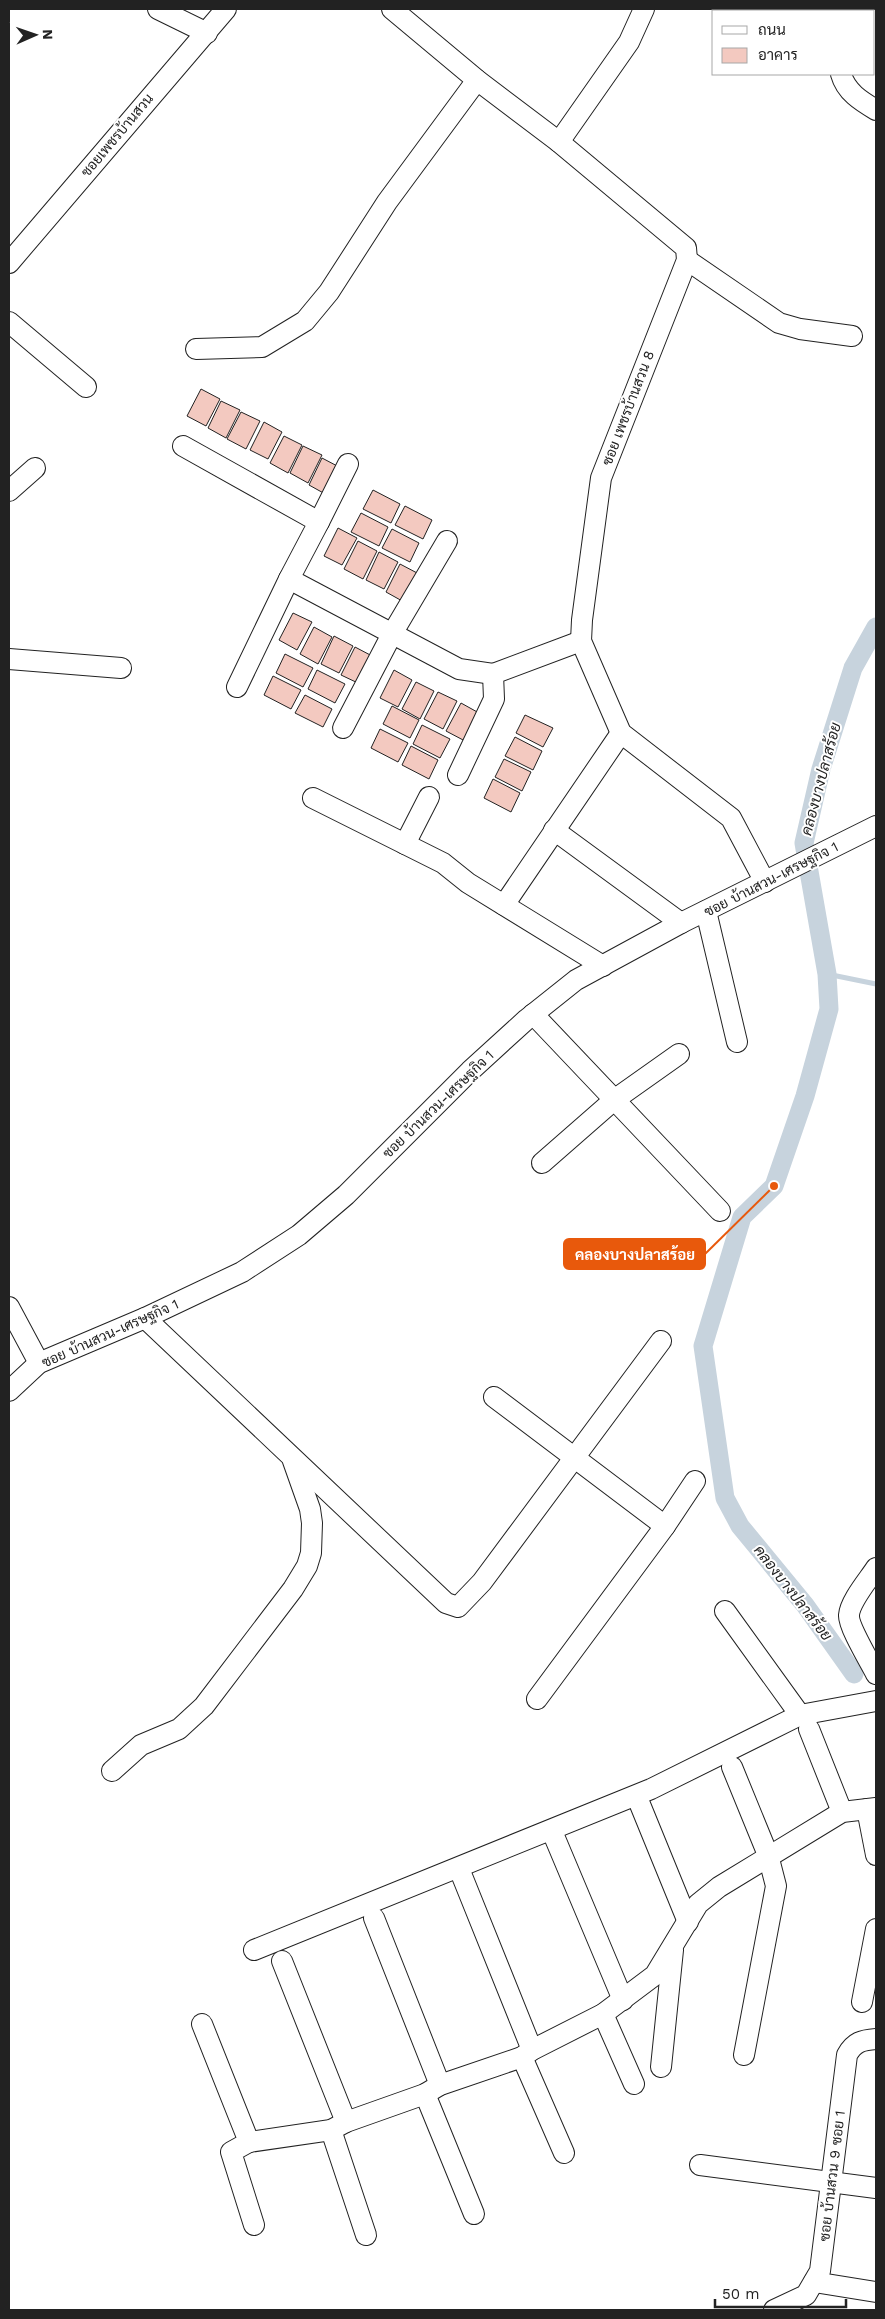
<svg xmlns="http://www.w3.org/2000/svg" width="885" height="2319" font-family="'Work Sans',Sarabun,sans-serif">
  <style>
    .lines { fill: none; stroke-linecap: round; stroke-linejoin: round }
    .stream { stroke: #c7d3dd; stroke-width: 5 }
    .canal { stroke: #c7d3dd; stroke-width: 19 }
    .building { fill: #f3c9c0; stroke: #222 }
    .minor-casing { stroke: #222; stroke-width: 22 }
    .minor { stroke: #fff; stroke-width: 20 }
    .labels { text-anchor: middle; stroke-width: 4; stroke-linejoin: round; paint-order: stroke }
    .street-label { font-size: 14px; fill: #222; stroke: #fff }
    .water-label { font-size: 15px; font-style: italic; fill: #222; stroke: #fff }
    .leader { fill: none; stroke: #e8590c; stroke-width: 2 }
    .callout-dot { fill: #e8590c; stroke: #fff; stroke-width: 2 }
    .callout { fill: #e8590c; stroke: #e8590c; stroke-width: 2 }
    .callout-label { font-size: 15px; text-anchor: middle; font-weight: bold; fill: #fff }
  </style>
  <rect width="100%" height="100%" fill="#fff"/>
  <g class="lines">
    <path class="stream" d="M827,974L876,984"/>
    <path class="canal" d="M854,1674L805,1605L740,1526L725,1498L703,1346L742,1217L774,1186L805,1096L829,1009L827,974L804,843L821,769L853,668L876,627"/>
  </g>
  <g class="building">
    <path d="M201,389L220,399L206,426L187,416Z"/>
    <path d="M221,401L240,410L226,438L208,428Z"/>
    <path d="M241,412L260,421L246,449L227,439Z"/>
    <path d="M264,422L282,432L268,459L250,450Z"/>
    <path d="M284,436L302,445L288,473L270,463Z"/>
    <path d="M303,446L322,455L308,483L290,473Z"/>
    <path d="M322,458L341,468L327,495L309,485Z"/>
    <path d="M373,490L400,504L391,523L363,509Z"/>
    <path d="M405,506L432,520L423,539L395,525Z"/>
    <path d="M361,513L388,527L379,546L351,532Z"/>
    <path d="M338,528L357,538L342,565L324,556Z"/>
    <path d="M392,529L419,543L410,562L382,548Z"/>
    <path d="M358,541L377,551L363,579L344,569Z"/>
    <path d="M379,552L398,562L384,589L366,580Z"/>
    <path d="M400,564L419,574L404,602L386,592Z"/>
    <path d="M293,613L312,622L297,650L279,640Z"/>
    <path d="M314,627L332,637L318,664L300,654Z"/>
    <path d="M334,636L353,646L339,673L321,664Z"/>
    <path d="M355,647L374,657L360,684L341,675Z"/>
    <path d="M285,654L313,668L303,687L276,673Z"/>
    <path d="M317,670L345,684L335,703L308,689Z"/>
    <path d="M394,670L412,680L398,707L380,698Z"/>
    <path d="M273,676L301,690L291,709L264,695Z"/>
    <path d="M416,682L434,691L420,719L402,709Z"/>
    <path d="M438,692L457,701L443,729L424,719Z"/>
    <path d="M305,695L332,709L323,727L295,713Z"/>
    <path d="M461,703L479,713L465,741L446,731Z"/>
    <path d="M392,706L419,720L410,738L383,724Z"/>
    <path d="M525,715L553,728L543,747L516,733Z"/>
    <path d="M422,725L450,739L440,758L413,744Z"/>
    <path d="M380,729L408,743L398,762L371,748Z"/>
    <path d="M515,737L542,751L533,770L505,756Z"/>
    <path d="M411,746L438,760L429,779L402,765Z"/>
    <path d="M504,759L531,772L522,791L495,777Z"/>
    <path d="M493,779L520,793L511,812L484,798Z"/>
  </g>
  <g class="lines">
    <defs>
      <g id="minor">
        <path d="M158,9L207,33"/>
        <path d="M392,9L477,80L559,142L686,248L687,260L601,478L582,620L581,641L621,733L731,818L765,882"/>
        <path d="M834,11L836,9"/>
        <path d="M841,74C846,92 861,101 876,110"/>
        <path d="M559,142L629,42L644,9"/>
        <path d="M687,260L779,323L800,329L852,336"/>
        <path d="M9,263L226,9"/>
        <path d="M9,322L86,387"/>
        <path d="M196,349L262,347L305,321L329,292L387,202L477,80"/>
        <path d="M183,446L319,522L289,579L459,669L493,674"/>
        <path d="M9,491L35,468"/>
        <path d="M319,522L348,464"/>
        <path d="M9,659L121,668"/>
        <path d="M237,687L289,579"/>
        <path d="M343,728L392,634L447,541"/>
        <path d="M458,775L494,699L493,674L581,641"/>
        <path d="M313,798L443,863L468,883L603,966"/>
        <path d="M554,830L681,923"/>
        <path d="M405,844L429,797"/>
        <path d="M504,905L621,733"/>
        <path d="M706,911L737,1042"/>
        <path d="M533,1014L720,1211"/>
        <path d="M542,1163L614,1100L679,1054"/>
        <path d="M9,1307L39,1363"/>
        <path d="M145,1318L446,1603L458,1607L482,1582L661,1341"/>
        <path d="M9,1391L39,1363L145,1318L242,1272L299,1235L346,1195L470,1071L527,1019L576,980L681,923L876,826"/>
        <path d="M494,1397L665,1526"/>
        <path d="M876,1568C869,1579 850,1601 849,1615C848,1626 870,1662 876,1674"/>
        <path d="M725,1611L800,1715"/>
        <path d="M537,1699L665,1526L695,1481"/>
        <path d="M809,1729L842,1812"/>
        <path d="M732,1767L768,1855L776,1886L744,2055"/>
        <path d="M112,1771L141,1745L179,1729L204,1706L293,1589L307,1566L311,1553L312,1523L310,1509L293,1461"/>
        <path d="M639,1802L688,1922"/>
        <path d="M867,1809L876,1855"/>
        <path d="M554,1836L623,2000"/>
        <path d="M462,1876L532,2050"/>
        <path d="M374,1918L440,2085"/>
        <path d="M254,1950L651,1789L800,1715L876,1701"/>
        <path d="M282,1961L346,2122"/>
        <path d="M862,2002L876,1929"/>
        <path d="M603,2014L634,2084"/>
        <path d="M202,2024L249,2142L231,2152L254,2225"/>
        <path d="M522,2057L564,2153"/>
        <path d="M661,2067L673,1950"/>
        <path d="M425,2094L474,2214"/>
        <path d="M331,2130L366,2235"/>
        <path d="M249,2142L331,2130L346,2122L425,2094L440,2085L522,2057L532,2050L603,2014L655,1975L698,1904L719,1887L842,1812L876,1808"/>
        <path d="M700,2165L876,2188"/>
        <path d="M814,2282L876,2292"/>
        <path d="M774,2310L806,2295L820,2271L847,2055C854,2042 862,2040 876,2039"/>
      </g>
    </defs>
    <use href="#minor" class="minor-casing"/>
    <use href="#minor" class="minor"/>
  </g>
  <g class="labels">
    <g class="street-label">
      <text transform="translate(117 135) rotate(-50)" y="5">ซอยเพชรบ้านสวน</text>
      <text transform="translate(628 408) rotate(-69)" y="5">ซอย เพชรบ้านสวน 8</text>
      <text transform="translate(771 879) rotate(-27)" y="5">ซอย บ้านสวน-เศรษฐกิจ 1</text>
      <text transform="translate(438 1104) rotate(-44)" y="5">ซอย บ้านสวน-เศรษฐกิจ 1</text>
      <text transform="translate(110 1333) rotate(-24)" y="5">ซอย บ้านสวน-เศรษฐกิจ 1</text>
      <text transform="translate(832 2176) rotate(-83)" y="5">ซอย บ้านสวน 9 ซอย 1</text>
    </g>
    <g class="water-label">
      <text transform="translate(821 779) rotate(-75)" y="5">คลองบางปลาสร้อย</text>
      <text transform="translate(793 1593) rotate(52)" y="5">คลองบางปลาสร้อย</text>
    </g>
  </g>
  <path class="leader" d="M774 1186L705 1254"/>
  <circle class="callout-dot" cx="774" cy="1186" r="5"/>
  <rect class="callout" x="564" y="1239" width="141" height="30" rx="5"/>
  <g class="callout-label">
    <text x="635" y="1260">คลองบางปลาสร้อย</text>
  </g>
  <rect width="885" height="2319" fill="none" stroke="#222222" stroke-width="20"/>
  <rect x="712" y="10" width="162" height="65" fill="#ffffff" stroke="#a7a7a7"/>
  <rect x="722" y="26" width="25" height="8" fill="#ffffff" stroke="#a7a7a7"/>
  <text x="758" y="35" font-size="15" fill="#222222">ถนน</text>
  <rect x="722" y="48" width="25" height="15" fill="#f3c9c0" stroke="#a7a7a7"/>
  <text x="758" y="60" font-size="15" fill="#222222">อาคาร</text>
  <g transform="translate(35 35) rotate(88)" stroke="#ffffff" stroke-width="4" paint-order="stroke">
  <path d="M0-4L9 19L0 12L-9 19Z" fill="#222222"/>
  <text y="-8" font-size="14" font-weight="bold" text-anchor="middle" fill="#222222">N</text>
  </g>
  <path d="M715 2299v8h131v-8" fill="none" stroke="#222222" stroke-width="2.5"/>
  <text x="722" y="2299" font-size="15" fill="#222222" stroke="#ffffff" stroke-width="4" paint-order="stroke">50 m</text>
</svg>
